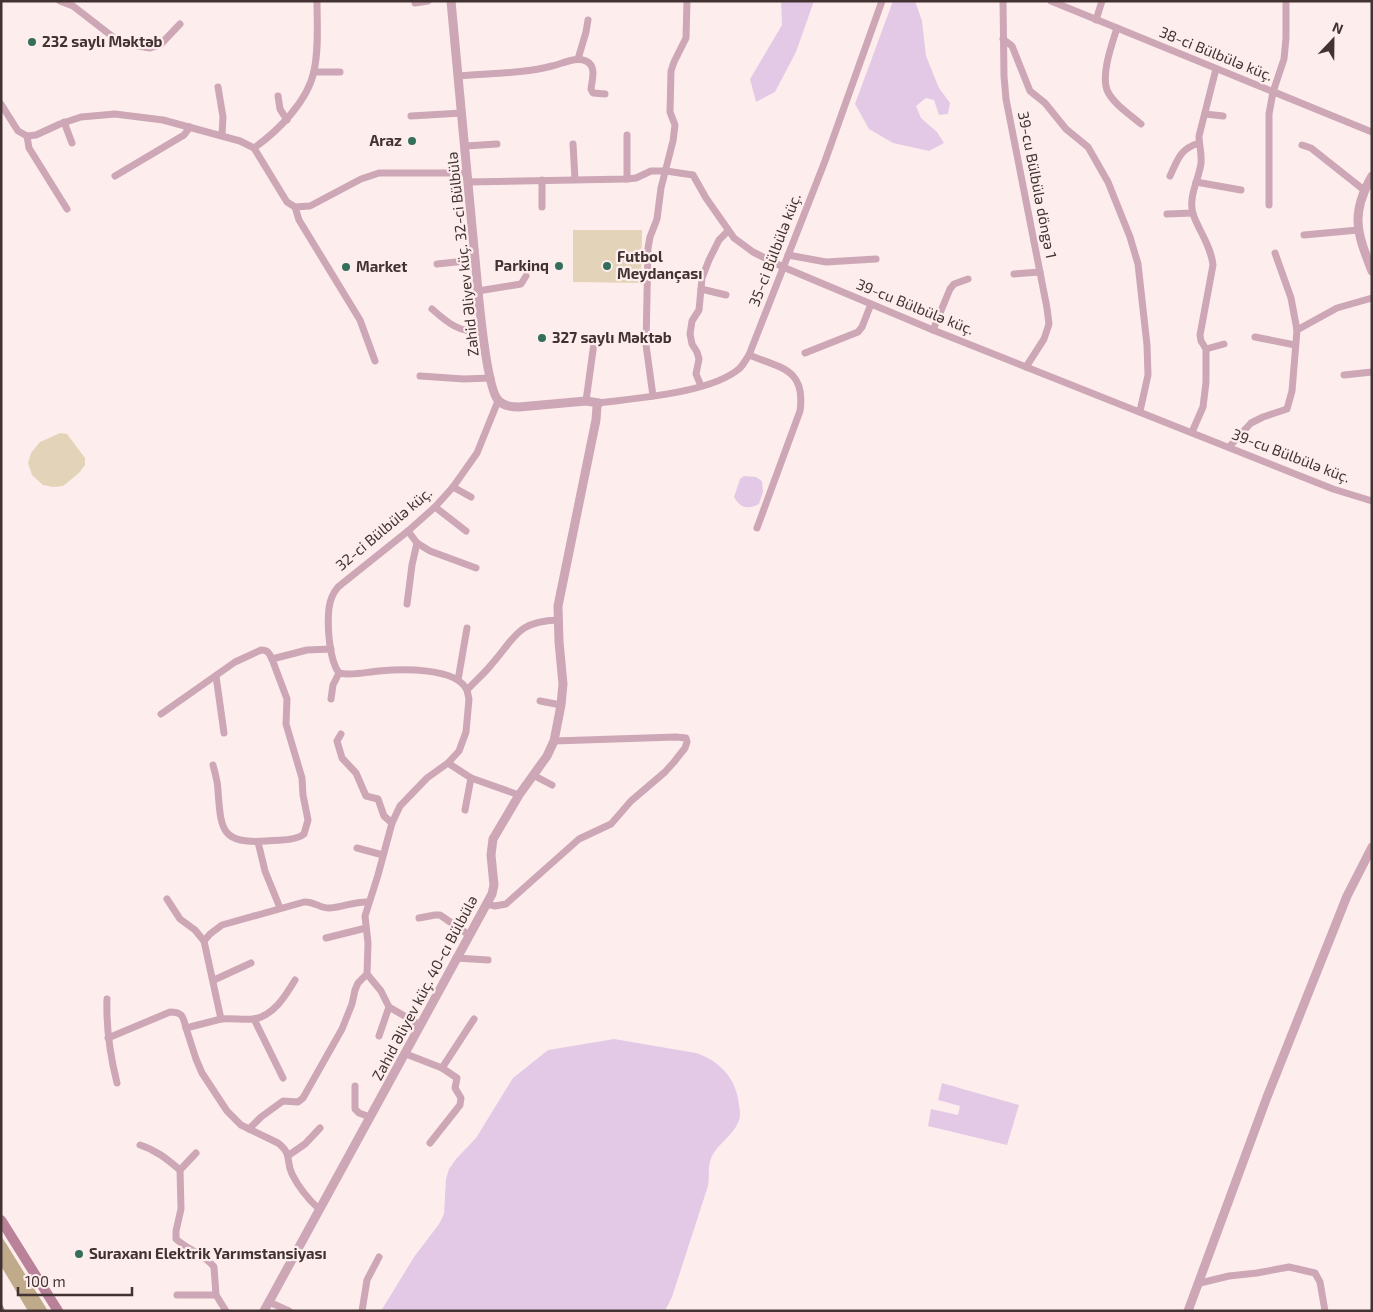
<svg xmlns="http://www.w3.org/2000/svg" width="1373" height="1312" font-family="'Exo 2',sans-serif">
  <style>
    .green { fill: #e3d3b8 }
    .forest { fill: #bfab8a }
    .water { fill: #e4c9e7 }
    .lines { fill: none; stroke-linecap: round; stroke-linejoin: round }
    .minor { stroke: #cea7b6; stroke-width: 7 }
    .tertiary { stroke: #cea7b6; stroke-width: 9 }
    .secondary { stroke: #ba8299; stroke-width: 10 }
    .rail { stroke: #988988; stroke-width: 2.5; stroke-dasharray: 8 4; stroke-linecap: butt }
    .poi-dot { fill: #336f5b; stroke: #fdeeed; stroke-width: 2 }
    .labels { text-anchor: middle; stroke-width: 4.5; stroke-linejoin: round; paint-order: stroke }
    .poi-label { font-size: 15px; font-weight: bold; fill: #423332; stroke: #fdeeed; text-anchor: start }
    .street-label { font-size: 15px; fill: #423332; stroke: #fdeeed }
  </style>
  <rect width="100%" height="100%" fill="#fdeeed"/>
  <g class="green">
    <path d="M573,230H642L641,283L573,282Z"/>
    <path d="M60,433L67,434L85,458V465L79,473L63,486L53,487L43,485L32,475L28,463L31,453L40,442Z"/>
  </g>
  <path class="forest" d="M1,1236L7,1245L48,1311H28L1,1266Z"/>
  <g class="water">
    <path d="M781,1H814L796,52L775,92L756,102L750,79L782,25Z"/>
    <path d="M893,1H915L922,21L926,56L939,88L950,103L948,114L939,115L934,100L926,98L916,106L921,118L937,132L944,143L929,151L893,143L869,129L855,104Z"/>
    <path d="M744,476L756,477L762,481L763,492L759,504C748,510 740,508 734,497L740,479Z"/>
    <path d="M614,1039L696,1053C719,1060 737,1079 739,1105C740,1111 741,1117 738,1123C732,1136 718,1144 712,1156C707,1166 710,1176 708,1186L672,1297L665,1311H381L414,1257L439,1224L444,1214L446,1179L449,1169L456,1159L476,1138L513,1078L548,1050Z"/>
    <path d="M942,1083L1019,1105L1007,1145L928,1126L931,1109L958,1115L960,1106L938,1100Z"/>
  </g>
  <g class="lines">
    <g class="minor">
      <path d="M60,1L73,6L113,37L126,44L150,48L160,45L180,24"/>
      <path d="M1003,1L1004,76L1006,99L1047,308L1049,324L1044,339L1026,367"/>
      <path d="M1051,1L1372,132"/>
      <path d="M415,3L428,1"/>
      <path d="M1096,20L1102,1"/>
      <path d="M1117,28C1112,44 1101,74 1107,90C1113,104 1131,115 1141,124"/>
      <path d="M1003,39L1012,46L1030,91L1045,103L1066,129L1088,147L1108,182L1130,237L1138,264L1147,345L1148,375L1140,411"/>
      <path d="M578,59L586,32L588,20"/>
      <path d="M314,72H340"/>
      <path d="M459,76C489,73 522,74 552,66C562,64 576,56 586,61C597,66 592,80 591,89L593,93L605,94"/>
      <path d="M218,87L223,117L222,135"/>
      <path d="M278,96L280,109L287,120"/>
      <path d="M1,104L18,131L27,136L36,135L60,124L81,117L115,114L163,120L240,141L254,148L287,202L295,207L310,206L361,179L379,173H467"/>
      <path d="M1205,114L1223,116"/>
      <path d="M411,116L462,113"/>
      <path d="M64,122L72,143"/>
      <path d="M27,136L29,148L67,209"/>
      <path d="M573,144L575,179"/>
      <path d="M1302,145L1311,148L1364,190"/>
      <path d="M465,146L497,144"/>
      <path d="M254,148C278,131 308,101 314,71C319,48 317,24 317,1"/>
      <path d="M115,176L184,135L190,127"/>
      <path d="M1170,176C1178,159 1180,149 1199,143"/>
      <path d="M627,179V135"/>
      <path d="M542,180V207"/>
      <path d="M468,182L627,179L636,178L651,171H666L693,175L706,198L734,238L753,252L783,267L933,330L1333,489L1372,501"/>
      <path d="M1196,182L1241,190"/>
      <path d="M1269,205V114L1273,92L1284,59L1286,38V1"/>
      <path d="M295,207L299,220L360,320L375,361"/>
      <path d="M1167,214L1193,213"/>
      <path d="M1304,235L1358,230"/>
      <path d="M1275,253L1291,298L1297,330"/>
      <path d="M788,255L826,262L876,259"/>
      <path d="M437,264L475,260"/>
      <path d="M1014,274L1040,272"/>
      <path d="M701,289L726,295"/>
      <path d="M478,291L521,284L526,276"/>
      <path d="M432,309C450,325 458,331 483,333"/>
      <path d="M933,330L950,289L954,284L968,279"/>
      <path d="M1255,337L1295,345"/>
      <path d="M1206,349L1224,344"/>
      <path d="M805,353L858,332L862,327L871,304"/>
      <path d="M749,355C781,368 806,369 800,411L757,528"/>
      <path d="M1344,375L1372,372"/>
      <path d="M420,376L464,379L491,378"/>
      <path d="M701,386L696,374L699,359L697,352L692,344L690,334L692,321L699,310L702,278L709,260L719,240L728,231"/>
      <path d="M653,396L646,345L648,248L650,237L657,219L661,188L673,141L675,125L670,112L671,71L674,62L686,38L687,1"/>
      <path d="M586,401L594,343"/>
      <path d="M599,403C637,398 712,393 740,368C744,364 746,359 749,355L825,161L882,1"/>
      <path d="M1192,432L1203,407L1206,382V349L1201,341L1200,335L1213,265C1211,246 1199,231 1193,214C1188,196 1199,180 1201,163C1202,154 1199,145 1199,136L1216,69"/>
      <path d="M1229,447L1251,423L1263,417L1287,409L1292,391L1297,330L1337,308L1372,298"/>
      <path d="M453,487L471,497"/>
      <path d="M435,507L466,531"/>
      <path d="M408,531L417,543L430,551L476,568"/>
      <path d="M407,604L412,565L417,543"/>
      <path d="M216,676L224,733"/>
      <path d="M458,680L467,628"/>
      <path d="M467,690C456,667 401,669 379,671C366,672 352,676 339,673C329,660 327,625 329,608C330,600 333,593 338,587L408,531L435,507L453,487L477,453L498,401"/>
      <path d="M331,699L333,685L339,673"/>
      <path d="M540,701L561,705"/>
      <path d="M161,714L235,662L261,650C268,650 269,653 272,659L307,650L331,649"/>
      <path d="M341,734L337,741L342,758L356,773L366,796L378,799L384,816L392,823"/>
      <path d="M448,763L471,778L519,795"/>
      <path d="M213,765C215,773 218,782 218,791C221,830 221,844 266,841C278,840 295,841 304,834L308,820L303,795L302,778L286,724L287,699L272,659"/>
      <path d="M533,775L552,785"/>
      <path d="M465,810L471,778"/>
      <path d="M258,842L265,871L280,908"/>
      <path d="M357,848L383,855"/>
      <path d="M167,899L180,919L195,930L204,941"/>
      <path d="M486,904L495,906L506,904L579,839L611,824L631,801L665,772L674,762L685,748L687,742L686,738L676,737L554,741"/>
      <path d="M419,918L435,915H440L469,935"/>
      <path d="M326,938L366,928"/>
      <path d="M456,958L488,960"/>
      <path d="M214,980L251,963"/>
      <path d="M107,999C106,1028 110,1055 117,1083"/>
      <path d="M221,1019C232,1018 243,1020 253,1019C273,1017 286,995 295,980"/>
      <path d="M254,1019L283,1078"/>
      <path d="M420,1025L389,1007L381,991L367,974L368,943L365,916L378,875L392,823L400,806L427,778L448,763L459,751L466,732L469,699L467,690C475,681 484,674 491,665C515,638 517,621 558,620"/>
      <path d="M379,1036L389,1007"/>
      <path d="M108,1038L170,1012C183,1012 183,1017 186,1028"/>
      <path d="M406,1054L442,1068L457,1078L455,1088L461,1098L460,1105L430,1143"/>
      <path d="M442,1068L474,1019"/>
      <path d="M355,1086V1109L359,1113L370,1117"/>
      <path d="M249,1129L261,1117L283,1101L298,1102L303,1098L342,1029L352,1004L355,990L358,983L367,974"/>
      <path d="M140,1145C156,1150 167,1159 180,1170L181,1209L176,1231V1239C188,1250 204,1254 214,1267L216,1295L226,1311"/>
      <path d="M289,1155L305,1144L320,1128"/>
      <path d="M180,1170L196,1153"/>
      <path d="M319,1209C308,1199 299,1188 292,1174C285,1159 293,1155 278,1143L241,1125L227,1111L202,1073L196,1059L186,1028L221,1019L204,941L210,934L222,925L304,902C314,901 321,909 330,908C344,907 355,901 369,902"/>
      <path d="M1199,1285L1200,1283L1229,1276L1257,1273L1289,1267L1315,1273L1320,1282L1325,1311"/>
      <path d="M177,1295H216"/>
      <path d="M269,1302L289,1311"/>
      <path d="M362,1311L367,1280L379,1257"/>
    </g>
    <g class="tertiary">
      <path d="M1372,176C1350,214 1357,233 1372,271"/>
      <path d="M264,1311L492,894L494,885L491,855L493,839L519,795L547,756L554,741L561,705L563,684L559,642L558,606L596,420L597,406L599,403L586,401L519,407C512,407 503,406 498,400C487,387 480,311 478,291L451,1"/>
      <path d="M1188,1311L1267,1097L1347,896L1372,847"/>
    </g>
    <path class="secondary" d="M1,1220L58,1311"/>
    <path class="rail" d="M1,1305L4,1311"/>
  </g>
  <g class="poi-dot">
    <circle cx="32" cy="42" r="5"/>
    <circle cx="412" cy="141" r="5"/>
    <circle cx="559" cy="266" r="5"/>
    <circle cx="607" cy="266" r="5"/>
    <circle cx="346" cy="267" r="5"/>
    <circle cx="542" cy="338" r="5"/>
    <circle cx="79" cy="1254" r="5"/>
  </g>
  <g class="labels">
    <g class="poi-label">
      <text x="42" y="47">232 saylı Məktəb</text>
      <text x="402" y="146" text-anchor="end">Araz</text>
      <text x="617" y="262">Futbol<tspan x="617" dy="17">Meydançası</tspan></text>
      <text x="549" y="271" text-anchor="end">Parkinq</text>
      <text x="356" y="272">Market</text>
      <text x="552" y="343">327 saylı Məktəb</text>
      <text x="89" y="1259">Suraxanı Elektrik Yarımstansiyası</text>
    </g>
    <g class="street-label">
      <text transform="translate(1216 54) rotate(22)" y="5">38-ci Bülbülə küç.</text>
      <text transform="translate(1037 185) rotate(79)" y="5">39-cu Bülbülə döngə 1</text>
      <text transform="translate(775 250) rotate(-69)" y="5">35-ci Bülbülə küç.</text>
      <text transform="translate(463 254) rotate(-96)" y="5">Zahid Əliyev küç. 32-ci Bülbülə</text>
      <text transform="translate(915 307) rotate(22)" y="5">39-cu Bülbülə küç.</text>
      <text transform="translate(1291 456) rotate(21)" y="5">39-cu Bülbülə küç.</text>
      <text transform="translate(384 529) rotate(-40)" y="5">32-ci Bülbülə küç.</text>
      <text transform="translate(425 988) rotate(-62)" y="5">Zahid Əliyev küç. 40-cı Bülbülə</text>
    </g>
  </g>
  <rect width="1373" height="1312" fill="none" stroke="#423332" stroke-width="5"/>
  <g transform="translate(1333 40) rotate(22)" stroke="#fdeeed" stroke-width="4" paint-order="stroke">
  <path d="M0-4L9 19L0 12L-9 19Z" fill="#423332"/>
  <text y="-8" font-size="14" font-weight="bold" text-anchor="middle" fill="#423332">N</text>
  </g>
  <path d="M18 1287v8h114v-8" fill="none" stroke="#423332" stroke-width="2.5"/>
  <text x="25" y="1287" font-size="15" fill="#423332" stroke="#fdeeed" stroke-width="4" paint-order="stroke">100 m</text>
</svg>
